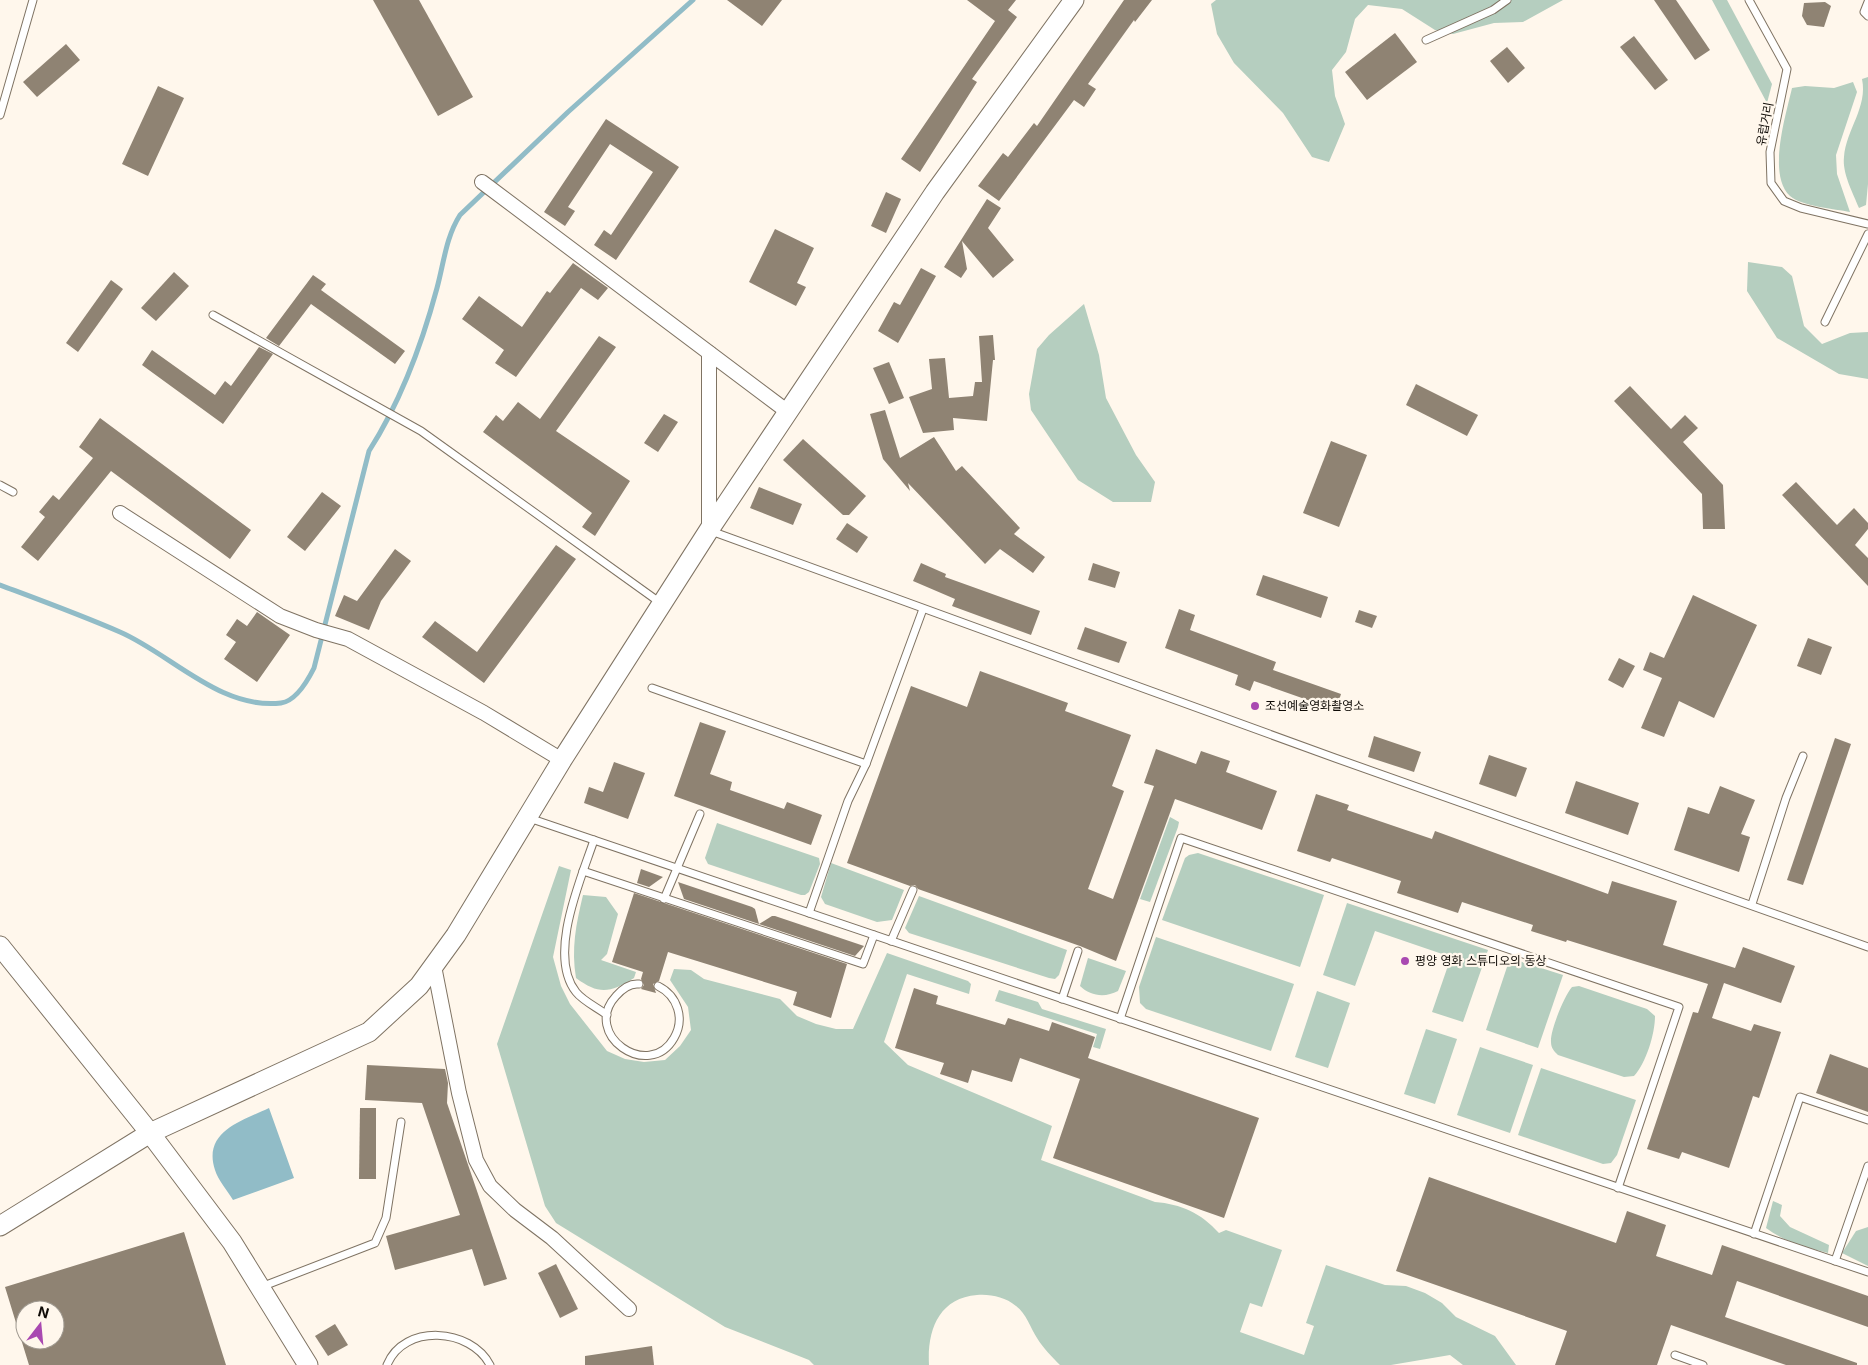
<svg xmlns="http://www.w3.org/2000/svg" width="1868" height="1365" font-family="Inter,'Noto Sans KR',sans-serif">
  <style>
    .green { fill: #b5cebf }
    .water { fill: #91bcc7 }
    .lines { fill: none; stroke-linecap: round; stroke-linejoin: round }
    .stream { stroke: #91bcc7; stroke-width: 5 }
    .building { fill: #8f8373; fill-rule: evenodd }
    .lane-casing { stroke: #7f7363; stroke-width: 9 }
    .street-casing { stroke: #7f7363; stroke-width: 16 }
    .secondary-casing { stroke: #7f7363; stroke-width: 21 }
    .lane { stroke: #fff; stroke-width: 7 }
    .street { stroke: #fff; stroke-width: 14 }
    .secondary { stroke: #fff; stroke-width: 19 }
    .poi-dot { fill: #a949b1; stroke: #fff7ec; stroke-width: 2 }
    .labels { text-anchor: middle; stroke-width: 4.5; stroke-linejoin: round; paint-order: stroke }
    .street-label { font-size: 12px; fill: #0f0b06; stroke: #fff7ec }
    .poi-label { font-size: 12px; fill: #0f0b06; stroke: #fff7ec; text-anchor: start }
  </style>
  <rect width="100%" height="100%" fill="#fff7ec"/>
  <g class="green">
    <path d="M1216,0H1563L1523,22L1494,23L1453,34L1435,30L1402,9L1368,5L1355,19L1346,52L1332,70L1335,96L1345,124L1329,162L1312,157L1283,113L1234,63L1217,34L1211,4Z"/>
    <path d="M1712,0H1727L1772,84L1767,103Z"/>
    <path d="M1868,77V184L1866,205L1859,208C1853,193 1842,173 1844,157C1846,130 1868,107 1862,79Z"/>
    <path d="M1853,82L1857,92L1836,155L1837,174L1850,212C1835,209 1801,206 1790,196C1767,175 1786,115 1792,88L1805,86L1834,88Z"/>
    <path d="M1748,262L1782,267L1792,276L1804,326L1822,344L1850,333L1868,332V379L1839,374L1777,338L1747,291Z"/>
    <path d="M1084,304L1099,355L1106,398L1136,455L1155,482L1151,502H1113L1078,480L1031,410L1029,394L1037,349L1049,335Z"/>
    <path d="M1170,817L1179,822L1178,827L1150,902L1140,899Z"/>
    <path d="M717,823L819,858L820,864L809,892L805,895H801L708,864L705,858Z"/>
    <path d="M1198,853L1324,895L1300,967L1162,920L1185,858L1189,855Z"/>
    <path d="M831,863L904,890L892,920L877,922L825,904L821,897Z"/>
    <path d="M559,866L571,870L553,957L561,986L570,1004L607,1051L625,1059L644,1062L665,1060L680,1046L691,1030L688,1007L670,980L674,969L691,970L704,979L780,999L797,1016L816,1024L836,1029H853L887,953L968,981L971,984L969,994L907,974L884,1042L908,1065L1052,1126L1041,1160L1155,1202C1181,1204 1201,1213 1219,1233L1226,1230L1282,1250L1262,1307L1250,1303L1240,1332L1304,1355L1314,1326L1306,1323L1326,1265L1385,1285L1406,1286L1425,1293L1442,1303L1456,1317L1495,1336L1516,1365H1463L1450,1355L1391,1365H1060C1052,1357 1043,1348 1037,1338C1031,1329 1026,1313 1016,1306C1005,1297 991,1294 977,1295C939,1298 927,1330 929,1365H814L809,1360L725,1327L556,1223L545,1206L497,1044Z"/>
    <path d="M583,895L606,897L618,914L607,954L601,960L636,972L634,978C610,993 599,995 576,978C571,949 576,924 583,895Z"/>
    <path d="M919,896L1067,950L1059,975L1055,979L1049,978L909,933L905,928Z"/>
    <path d="M1347,903L1488,950L1463,1022L1432,1012L1451,957L1375,931L1355,986L1323,975Z"/>
    <path d="M1156,937L1294,984L1271,1051L1146,1009L1140,1003L1139,987Z"/>
    <path d="M1088,958L1126,971L1118,991C1105,998 1090,996 1080,986Z"/>
    <path d="M1510,958L1563,975L1538,1048L1486,1030Z"/>
    <path d="M1579,986L1647,1009L1655,1016C1655,1034 1646,1063 1634,1076L1624,1077L1558,1055C1554,1051 1551,1048 1551,1042C1550,1031 1564,996 1572,987Z"/>
    <path d="M999,990L1038,1002L1042,1009L1106,1029L1100,1049L1093,1047L1097,1034L995,1001Z"/>
    <path d="M1317,991L1350,1003L1328,1068L1295,1057Z"/>
    <path d="M1426,1029L1457,1039L1435,1104L1404,1094Z"/>
    <path d="M1480,1047L1533,1065L1510,1133L1457,1115Z"/>
    <path d="M1541,1068L1636,1100L1617,1155L1611,1163L1603,1164L1518,1135Z"/>
    <path d="M1773,1201L1782,1205L1780,1216L1790,1227L1829,1245L1828,1253C1805,1247 1785,1242 1766,1228Z"/>
    <path d="M1868,1227V1266L1842,1253L1856,1231Z"/>
  </g>
  <path class="water" d="M269,1108L294,1178L233,1200C227,1190 218,1180 215,1170C202,1131 244,1120 269,1108Z"/>
  <g class="lines">
    <path class="stream" d="M0,585C40,600 81,615 120,632C171,654 220,710 281,703C296,701 308,680 314,668L369,451C401,401 422,344 437,288C444,262 446,237 460,215L568,112L693,0"/>
  </g>
  <g class="building">
    <path d="M373,0H419L473,97L438,116Z"/>
    <path d="M727,0H782L762,26Z"/>
    <path d="M967,0H1016L1008,10L1017,17L972,79L977,82L920,172L901,159L995,21Z"/>
    <path d="M1124,0H1152L1135,22L1134,20L1088,84L1096,89L1084,107L1074,100L999,201L978,186L1003,153L1008,157L1034,123L1037,126Z"/>
    <path d="M1654,0H1676L1710,50L1695,60Z"/>
    <path d="M1825,2L1831,6L1824,27L1807,25L1802,16L1804,3Z"/>
    <path d="M1395,33L1417,62L1367,100L1345,72Z"/>
    <path d="M1634,36L1668,80L1655,90L1620,47Z"/>
    <path d="M66,44L80,60L37,97L23,82Z"/>
    <path d="M1507,47L1525,68L1508,83L1490,61Z"/>
    <path d="M158,86L184,98L148,176L122,164Z"/>
    <path d="M606,119L679,167L616,260L594,245L604,230L611,235L653,172L610,144L568,207L575,211L565,226L544,212Z"/>
    <path d="M886,192L901,199L886,233L871,226Z"/>
    <path d="M987,199L1001,208L988,228L1014,260L993,278L962,241L967,269L961,278L944,267Z"/>
    <path d="M775,229L814,248L797,283L806,287L796,306L749,282Z"/>
    <path d="M573,263L608,288L598,300L581,288L516,377L495,363L504,350L462,319L479,296L522,327L547,291L550,293Z"/>
    <path d="M921,268L936,276L898,343L878,331L894,302L900,305Z"/>
    <path d="M174,272L189,286L156,321L141,308Z"/>
    <path d="M313,275L326,284L321,290L405,351L395,364L311,304L279,346L266,338Z"/>
    <path d="M111,280L123,289L78,352L66,343Z"/>
    <path d="M993,335L995,360H993L987,421L953,418L954,430L923,433L909,397L932,389L929,359L945,358L949,398L973,396L975,382H982L979,336Z"/>
    <path d="M599,336L616,347L556,431L630,481L595,536L582,527L592,513L483,432L496,415L503,421L518,402L540,419Z"/>
    <path d="M259,347L273,354L223,424L142,365L152,350L215,395L225,381L231,386Z"/>
    <path d="M889,362L904,398L889,404L873,368Z"/>
    <path d="M1416,384L1478,415L1467,436L1406,405Z"/>
    <path d="M1630,386L1671,429L1685,415L1698,428L1683,442L1723,485L1725,529H1703L1702,494L1614,401Z"/>
    <path d="M885,410L900,458L934,437L956,471L962,466L1020,528L1014,534L1045,557L1033,573L1000,549L985,564L908,483L910,491L883,459L870,414Z"/>
    <path d="M664,414L678,422L658,452L644,443Z"/>
    <path d="M100,418L251,530L230,559L111,471L38,561L21,547L45,517L39,512L53,495L59,500L93,458L79,447Z"/>
    <path d="M803,439L866,496L849,515H843L783,460Z"/>
    <path d="M1331,441L1367,455L1339,527L1303,513Z"/>
    <path d="M1796,482L1837,525L1854,508L1868,523V529L1855,545L1868,558V586L1782,495Z"/>
    <path d="M759,487L802,504L793,525L750,508Z"/>
    <path d="M322,492L341,506L305,551L287,537Z"/>
    <path d="M847,523L868,537L857,553L836,539Z"/>
    <path d="M556,545L576,559L484,683L422,637L435,621L477,652Z"/>
    <path d="M395,549L411,561L381,601L369,630L335,616L344,595L357,601Z"/>
    <path d="M921,563L946,574L945,577L1040,611L1031,635L952,606L955,599L913,581Z"/>
    <path d="M1093,563L1120,572L1115,588L1088,580Z"/>
    <path d="M1263,575L1328,597L1321,618L1256,595Z"/>
    <path d="M1693,595L1757,625L1714,718L1679,701L1664,737L1641,728L1662,678L1643,670L1650,652L1664,658Z"/>
    <path d="M1179,609L1195,615L1190,630L1276,662L1273,670L1341,694L1336,710L1254,681L1250,691L1235,685L1238,675L1165,648Z"/>
    <path d="M1359,610L1377,616L1372,628L1355,622Z"/>
    <path d="M257,612L290,635L257,682L224,659L236,642L226,635L237,619L247,626Z"/>
    <path d="M1085,627L1127,642L1119,663L1077,649Z"/>
    <path d="M1808,638L1832,647L1821,675L1797,666Z"/>
    <path d="M1619,658L1635,666L1623,688L1608,680Z"/>
    <path d="M980,671L1068,703L1065,711L1131,735L1112,786L1124,791L1088,889L1113,899L1154,786L1144,783L1156,749L1196,764L1201,751L1230,761L1226,772L1277,791L1262,830L1175,799L1116,961L1080,946L918,889L915,885L910,886L847,863L911,686L967,707Z"/>
    <path d="M700,722L726,731L710,774L732,782L730,790L784,809L787,802L822,815L811,845L674,796Z"/>
    <path d="M1374,736L1421,752L1414,772L1368,757Z"/>
    <path d="M1835,738L1851,744L1803,885L1787,880Z"/>
    <path d="M1489,755L1527,768L1516,797L1479,784Z"/>
    <path d="M614,762L645,773L628,819L584,803L589,787L603,792Z"/>
    <path d="M1576,781L1639,803L1628,835L1565,813Z"/>
    <path d="M1720,786L1755,800L1741,834L1750,837L1739,872L1674,850L1688,807L1709,814Z"/>
    <path d="M1316,794L1349,805L1347,810L1432,839L1435,831L1608,894L1612,881L1677,901L1663,945L1735,968L1743,947L1795,966L1781,1003L1724,983L1712,1018L1751,1031L1754,1024L1781,1032L1759,1098L1753,1096L1729,1168L1682,1152L1679,1159L1647,1149L1693,1012L1698,1013L1708,984L1567,940L1566,942L1531,931L1533,925L1462,902L1458,913L1397,893L1401,881L1332,858L1330,862L1297,851Z"/>
    <path d="M641,869L663,877L649,887L637,883Z"/>
    <path d="M678,882L752,907L755,909L759,924L684,899Z"/>
    <path d="M634,893L847,964L831,1018L793,1005L797,992L668,952L659,981L653,984L656,993L641,989L644,985L641,979L643,972L612,962Z"/>
    <path d="M772,916H775L864,946L855,956L759,924Z"/>
    <path d="M914,988L938,996L936,1004L1005,1025L1008,1018L1049,1031L1052,1022L1095,1037L1088,1058L1259,1118L1224,1218L1053,1158L1080,1079L1020,1058L1012,1082L972,1070L968,1083L940,1074L944,1063L895,1048Z"/>
    <path d="M1830,1054L1868,1068V1112L1816,1093Z"/>
    <path d="M367,1065L445,1069L448,1083L447,1103L507,1279L484,1286L472,1249L395,1270L386,1236L460,1215L422,1103L365,1100Z"/>
    <path d="M360,1108H376V1179H359Z"/>
    <path d="M1429,1177L1616,1243L1627,1211L1666,1225L1656,1256L1712,1275L1722,1245L1868,1296V1327L1737,1281L1725,1317L1857,1363V1365H1786L1671,1325L1657,1365H1555L1567,1331L1396,1271Z"/>
    <path d="M184,1232L226,1365H29L5,1287ZM25,1310H55V1340H25Z"/>
    <path d="M556,1264L578,1309L560,1318L538,1273Z"/>
    <path d="M335,1324L348,1345L328,1356L315,1336Z"/>
    <path d="M652,1346L654,1365H585V1356Z"/>
  </g>
  <g class="lines">
    <defs>
      <g id="lane">
        <path d="M1749,0L1787,69L1770,152L1771,183L1784,201L1801,208L1868,224"/>
        <path d="M1868,2L1864,12L1868,16"/>
        <path d="M1426,40L1493,10L1507,0"/>
        <path d="M0,115L33,0"/>
        <path d="M213,315L421,431L662,604"/>
        <path d="M1825,322L1868,234"/>
        <path d="M0,485L13,492"/>
        <path d="M711,531L1335,758L1868,947"/>
        <path d="M652,688L866,764"/>
        <path d="M529,818L1868,1272"/>
        <path d="M594,840C581,879 547,955 576,992C583,1001 598,1008 607,1015"/>
        <path d="M583,871L863,964L874,935"/>
        <path d="M664,899L700,814"/>
        <path d="M1752,904L1786,798L1803,756"/>
        <path d="M809,913L848,801L866,764L923,609"/>
        <path d="M891,941L913,890"/>
        <path d="M639,984C630,983 622,989 616,996C581,1034 649,1082 674,1038C685,1019 678,996 658,986"/>
        <path d="M1062,999L1078,951"/>
        <path d="M1120,1019L1181,838L1679,1007L1618,1188"/>
        <path d="M1754,1234L1800,1097L1868,1120"/>
        <path d="M1835,1261L1868,1166"/>
        <path d="M261,1287L375,1243L386,1218L401,1122"/>
        <path d="M1675,1355L1703,1365"/>
        <path d="M387,1365C404,1323 471,1328 490,1365"/>
      </g>
      <g id="street">
        <path d="M482,182L788,412"/>
        <path d="M120,513L280,616L316,630L348,639L484,713L562,760"/>
        <path d="M709,530V353"/>
        <path d="M434,966L459,1093L476,1160L490,1186L515,1210L552,1238L629,1309"/>
      </g>
      <g id="secondary">
        <path d="M0,946L150,1133L232,1242L308,1365"/>
        <path d="M0,1226L150,1133L369,1032L419,986L456,935L562,760L709,530L935,192L1074,0"/>
      </g>
    </defs>
    <use href="#lane" class="lane-casing"/>
    <use href="#street" class="street-casing"/>
    <use href="#secondary" class="secondary-casing"/>
    <use href="#lane" class="lane"/>
    <use href="#street" class="street"/>
    <use href="#secondary" class="secondary"/>
  </g>
  <g class="poi-dot">
    <circle cx="1255" cy="706" r="5"/>
    <circle cx="1405" cy="961" r="5"/>
  </g>
  <g class="labels">
    <g class="street-label">
      <text transform="translate(1765 124) rotate(-79)" y="4">유럽거리</text>
    </g>
    <g class="poi-label">
      <text x="1265" y="710">조선예술영화촬영소</text>
      <text x="1415" y="965">평양 영화 스튜디오의 동상</text>
    </g>
  </g>
  <g transform="translate(40 1325) rotate(16)"><circle r="24" fill="#fff7ec" stroke="#9f9990"/>
  <path d="M0-4L9 19L0 12L-9 19Z" fill="#a949b1"/>
  <text y="-8" font-size="14" font-weight="bold" text-anchor="middle" fill="#0f0b06">N</text>
  </g>
</svg>
